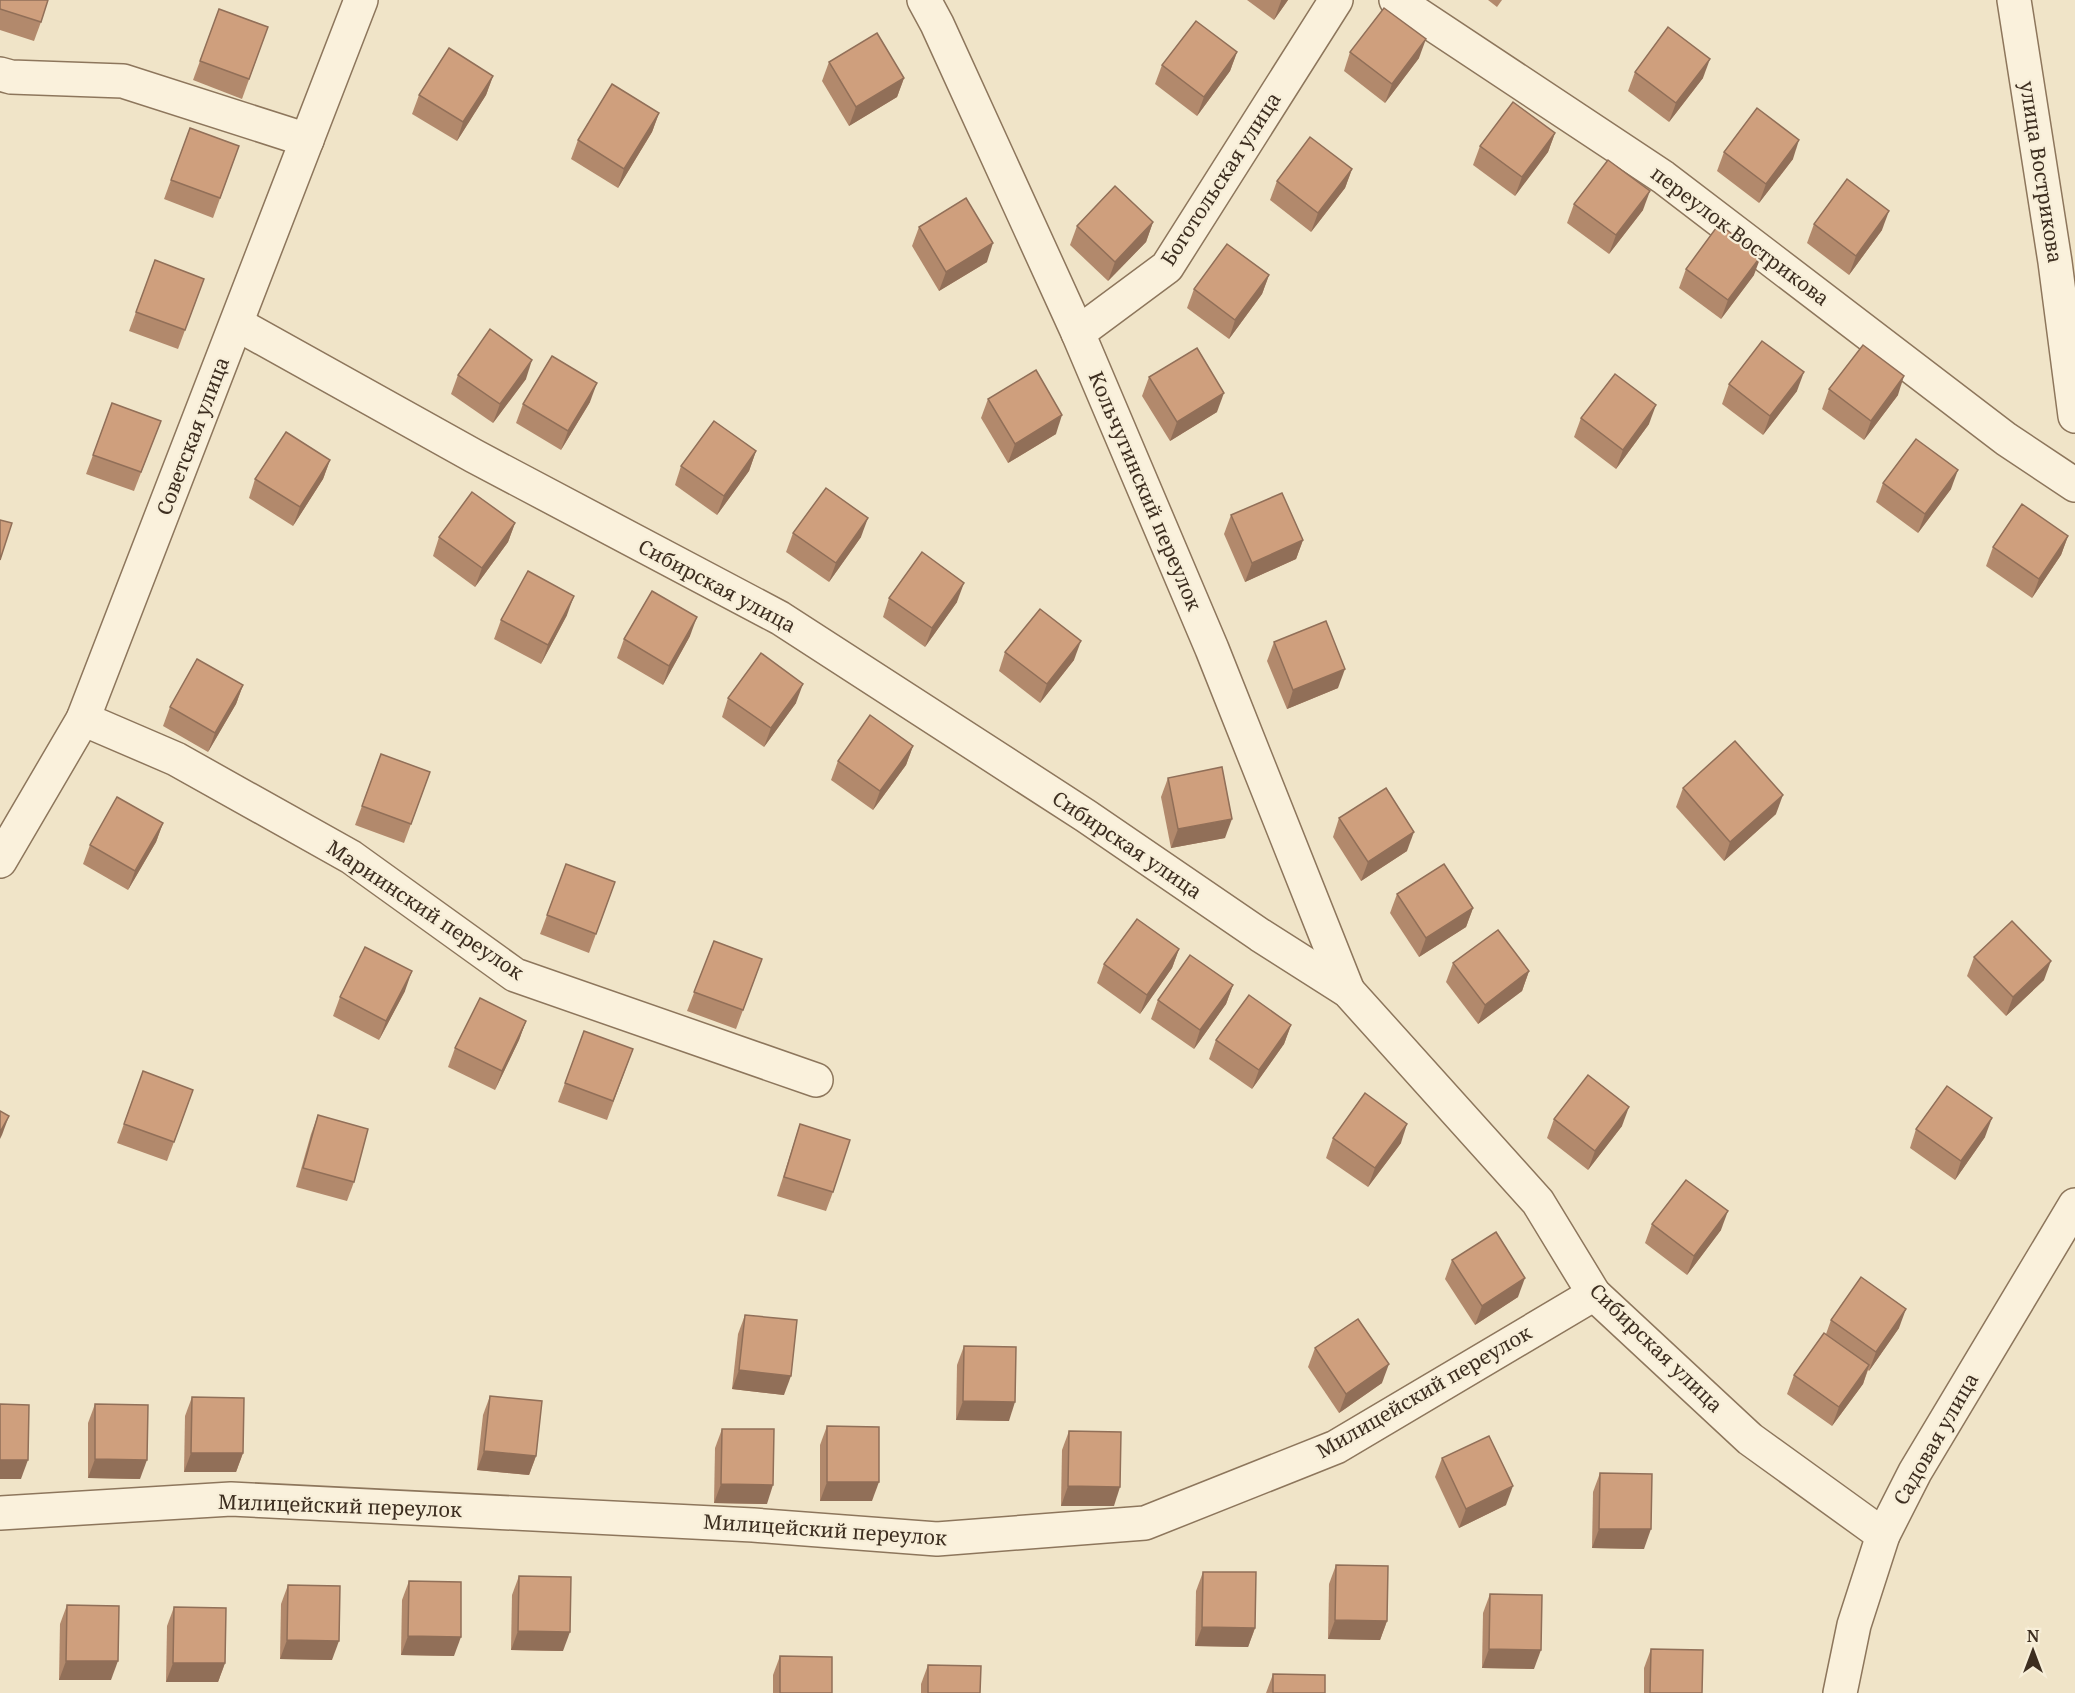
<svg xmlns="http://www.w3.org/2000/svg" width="2075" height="1693" font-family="'Noto Serif',serif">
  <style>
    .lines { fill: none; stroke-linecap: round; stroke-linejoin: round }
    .minor-casing { stroke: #8d765c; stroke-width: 36 }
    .tertiary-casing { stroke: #8d765c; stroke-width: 36 }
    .minor { stroke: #faf1dc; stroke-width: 33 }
    .tertiary { stroke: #faf1dc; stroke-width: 33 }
    .wall { fill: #b2896c }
    .shaded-wall { fill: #916f58 }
    .building { fill: #cf9f7d; stroke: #916f58; stroke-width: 1.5 }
    .labels { text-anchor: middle; stroke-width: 4.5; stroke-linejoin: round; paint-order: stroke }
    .street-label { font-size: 20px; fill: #3d2e20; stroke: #f7eed8 }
  </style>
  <rect width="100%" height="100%" fill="#f0e4c8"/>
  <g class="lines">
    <defs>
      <g id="minor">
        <path d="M924,0L937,24L1078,333L1212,649L1348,991"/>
        <path d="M1396,0L1663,177L2006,439L2075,485"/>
        <path d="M2014,0L2055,262L2075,416"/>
        <path d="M0,74L11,77L123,81L307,140"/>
        <path d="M237,324L474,456L780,618L1086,816L1260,935L1348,991L1538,1202L1594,1294L1750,1439L1883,1535"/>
        <path d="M1078,333L1167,267L1336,0"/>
        <path d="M83,719L176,759L351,857L515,975L816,1080"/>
        <path d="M0,861L83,719L361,0"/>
        <path d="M0,1513L231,1499L753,1525L937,1539L1145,1523L1336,1447L1594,1294"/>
      </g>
      <path id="tertiary" d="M1840,1693L1854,1625L1883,1535L1915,1472L2075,1205"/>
    </defs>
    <use href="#minor" class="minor-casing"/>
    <use href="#tertiary" class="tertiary-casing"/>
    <use href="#minor" class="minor"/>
    <use href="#tertiary" class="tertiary"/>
  </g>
  <g class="wall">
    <path d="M0,0L41,22L34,41L0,30Z"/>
    <path d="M1247,0H1288L1274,20Z"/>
    <path d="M1488,0H1502L1497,7Z"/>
    <path d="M219,9L268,27L242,99L193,80Z"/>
    <path d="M1237,52L1230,71L1197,116L1155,84L1162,65Z"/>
    <path d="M1350,52L1419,58L1385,103L1344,71Z"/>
    <path d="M829,62L904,78L897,97L849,126L822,81Z"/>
    <path d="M1635,72L1703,78L1669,122L1628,91Z"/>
    <path d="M493,76L486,95L457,141L412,114L419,95Z"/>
    <path d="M659,113L652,132L618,188L571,159L578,140Z"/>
    <path d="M190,128L239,146L213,218L164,199Z"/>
    <path d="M1555,133L1548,152L1515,196L1473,165L1480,146Z"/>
    <path d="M1724,152L1793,159L1759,203L1717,171Z"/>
    <path d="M1352,169L1345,188L1311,232L1270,200L1277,181Z"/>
    <path d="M1574,204L1643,210L1609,254L1567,223Z"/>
    <path d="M1153,222L1146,242L1108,281L1070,245L1077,226Z"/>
    <path d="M1814,224L1882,230L1849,275L1807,243Z"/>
    <path d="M919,227L987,262L939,291L912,246Z"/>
    <path d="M155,260L204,279L178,349L129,331Z"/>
    <path d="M1686,269L1754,275L1721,319L1679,288Z"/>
    <path d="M1269,275L1262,294L1229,339L1187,308L1194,289Z"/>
    <path d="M458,375L526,379L493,423L451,394Z"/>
    <path d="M1149,377L1217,412L1170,441L1142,396Z"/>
    <path d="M1729,384L1797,391L1763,435L1722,404Z"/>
    <path d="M1829,389L1898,395L1864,440L1822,409Z"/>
    <path d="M988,399L1056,434L1008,463L981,418Z"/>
    <path d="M590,402L561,450L516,423L523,404Z"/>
    <path d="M112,403L161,421L134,491L86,474Z"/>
    <path d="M1581,418L1649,424L1616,469L1574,437Z"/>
    <path d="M756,451L749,471L717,515L675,485L681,466Z"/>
    <path d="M330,460L323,479L293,526L249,498L255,479Z"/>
    <path d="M1883,483L1951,489L1918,533L1876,502Z"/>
    <path d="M1231,515L1303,540L1296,559L1245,582L1224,534Z"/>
    <path d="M515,523L508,542L475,587L433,556L439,537Z"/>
    <path d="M793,533L861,537L829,582L786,552Z"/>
    <path d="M2068,536L2061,555L2032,598L1986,566L1993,547Z"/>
    <path d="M889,598L957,602L925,647L883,617Z"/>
    <path d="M567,615L541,664L494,639L501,620Z"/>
    <path d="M690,636L663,685L617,658L624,639Z"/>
    <path d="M1274,642L1338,688L1287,709L1267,661Z"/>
    <path d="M1005,652L1074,660L1040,703L999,671Z"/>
    <path d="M243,685L236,704L208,752L163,726L170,707Z"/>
    <path d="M728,698L796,703L764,747L722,717Z"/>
    <path d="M913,746L906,765L873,810L831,780L838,761Z"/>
    <path d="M381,754L430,772L404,843L355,825Z"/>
    <path d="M1168,778L1225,838L1171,848L1161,797Z"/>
    <path d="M1683,788L1776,814L1724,861L1676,807Z"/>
    <path d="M1339,818L1407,851L1361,881L1333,837Z"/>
    <path d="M163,823L156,842L128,890L83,864L90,845Z"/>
    <path d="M566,864L615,882L589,953L540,934Z"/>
    <path d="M1397,894L1473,908L1466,927L1419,957L1390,913Z"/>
    <path d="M714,941L762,959L736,1029L687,1011Z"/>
    <path d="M1179,949L1172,968L1140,1014L1097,983L1104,964Z"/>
    <path d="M1974,957L2044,980L2006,1016L1967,976Z"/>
    <path d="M1453,963L1529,971L1522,991L1478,1024L1446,982Z"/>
    <path d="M1233,985L1226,1004L1194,1049L1151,1019L1158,1000Z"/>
    <path d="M405,991L379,1040L333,1016L340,997Z"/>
    <path d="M526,1021L519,1040L495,1090L448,1067L455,1048Z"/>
    <path d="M1291,1025L1284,1044L1252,1089L1209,1059L1216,1040Z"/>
    <path d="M584,1031L633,1049L607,1120L558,1102Z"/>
    <path d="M143,1071L193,1090L167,1161L117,1143Z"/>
    <path d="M318,1115L354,1182L347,1201L296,1187L311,1134Z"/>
    <path d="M1554,1119L1622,1126L1588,1170L1547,1138Z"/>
    <path d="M800,1124L833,1192L826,1211L777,1196Z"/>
    <path d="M1916,1129L1985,1137L1955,1180L1910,1148Z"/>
    <path d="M1333,1138L1401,1143L1368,1187L1326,1158Z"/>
    <path d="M1652,1224L1721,1230L1687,1275L1645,1243Z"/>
    <path d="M1452,1260L1518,1297L1475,1325L1445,1279Z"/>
    <path d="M745,1315L784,1395L732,1389L738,1334Z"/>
    <path d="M1831,1320L1899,1328L1869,1371L1868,1370L1863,1384L1832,1426L1787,1394L1794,1375L1826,1334Z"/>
    <path d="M964,1346L1009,1421L956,1420L957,1365Z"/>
    <path d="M1315,1348L1382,1383L1339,1413L1308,1367Z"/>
    <path d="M490,1396L536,1456L529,1475L477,1470L483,1415Z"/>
    <path d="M192,1397L243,1453L236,1472H184L185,1416Z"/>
    <path d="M95,1404L140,1479L88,1478V1423Z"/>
    <path d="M827,1426L872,1501H820V1445Z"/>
    <path d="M722,1429L767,1504L714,1503L715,1448Z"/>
    <path d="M1069,1431L1114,1506H1061L1062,1450Z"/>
    <path d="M1442,1458L1506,1505L1459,1528L1435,1477Z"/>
    <path d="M1600,1473L1644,1549L1592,1548L1593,1492Z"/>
    <path d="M1336,1565L1387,1621L1380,1640L1328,1639L1329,1584Z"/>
    <path d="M1203,1572L1255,1628L1248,1647L1195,1646L1196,1591Z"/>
    <path d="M519,1576L563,1651L511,1650L512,1595Z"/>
    <path d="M409,1581L454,1656L401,1655L402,1600Z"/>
    <path d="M288,1585L332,1660L280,1659L281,1604Z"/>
    <path d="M1490,1594L1534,1669L1482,1668L1483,1613Z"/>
    <path d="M67,1605L111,1680H59L60,1624Z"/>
    <path d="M174,1607L225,1663L218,1682H166L167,1626Z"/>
    <path d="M1651,1649L1702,1693H1644V1668Z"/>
    <path d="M780,1656L832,1693H773V1675Z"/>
    <path d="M928,1665L980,1693H921V1684Z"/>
    <path d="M1273,1674L1325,1693H1266Z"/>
  </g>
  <g class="shaded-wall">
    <path d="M1281,0H1288L1274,20L1281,1Z"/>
    <path d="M1426,39L1419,58L1385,103L1392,84Z"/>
    <path d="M1237,52L1230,71L1197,116L1204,97Z"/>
    <path d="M1710,59L1703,78L1669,122L1676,103Z"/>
    <path d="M493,76L486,95L457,141L463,122Z"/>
    <path d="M904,78L897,97L849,126L856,107Z"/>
    <path d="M659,113L652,132L618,188L624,169Z"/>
    <path d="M1555,133L1548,152L1515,196L1522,177Z"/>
    <path d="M1799,140L1793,159L1759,203L1766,184Z"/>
    <path d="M1352,169L1345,188L1311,232L1318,213Z"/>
    <path d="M1650,191L1643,210L1609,254L1616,235Z"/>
    <path d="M1889,211L1882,230L1849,275L1856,256Z"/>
    <path d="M1153,222L1146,242L1108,281L1115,262Z"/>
    <path d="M993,243L987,262L939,291L946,272Z"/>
    <path d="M1761,256L1754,275L1721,319L1728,300Z"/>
    <path d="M1269,275L1262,294L1229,339L1235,320Z"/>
    <path d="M532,360L526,379L493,423L500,404Z"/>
    <path d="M1804,372L1797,391L1763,435L1770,416Z"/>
    <path d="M1904,376L1898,395L1864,440L1871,421Z"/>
    <path d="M597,383L590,402L561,450L568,431Z"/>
    <path d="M1224,393L1217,412L1170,441L1177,422Z"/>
    <path d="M1656,405L1649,424L1616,469L1623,450Z"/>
    <path d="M1062,415L1056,434L1008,463L1015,444Z"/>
    <path d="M756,451L749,471L717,515L724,496Z"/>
    <path d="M330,460L323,479L293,526L300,507Z"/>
    <path d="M1958,470L1951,489L1918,533L1925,514Z"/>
    <path d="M868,518L861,537L829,582L836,563Z"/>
    <path d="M515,523L508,542L475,587L482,568Z"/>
    <path d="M2068,536L2061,555L2032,598L2039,579Z"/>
    <path d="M1303,540L1296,559L1245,582L1252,563Z"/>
    <path d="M964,583L957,602L925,647L932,628Z"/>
    <path d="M574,596L567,615L541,664L548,645Z"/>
    <path d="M697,617L690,636L663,685L669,666Z"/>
    <path d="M1081,641L1074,660L1040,703L1047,684Z"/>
    <path d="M1345,669L1338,688L1287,709L1293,690Z"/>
    <path d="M803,684L796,703L764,747L771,728Z"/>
    <path d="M243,685L236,704L208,752L215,733Z"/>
    <path d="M913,746L906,765L873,810L880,791Z"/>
    <path d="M1783,795L1776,814L1724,861L1730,842Z"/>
    <path d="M1232,819L1225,838L1171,848L1178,829Z"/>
    <path d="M163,823L156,842L128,890L135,871Z"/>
    <path d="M1414,832L1407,851L1361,881L1368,862Z"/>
    <path d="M1473,908L1466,927L1419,957L1426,938Z"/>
    <path d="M1179,949L1172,968L1140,1014L1147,995Z"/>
    <path d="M2051,961L2044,980L2006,1016L2013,997Z"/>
    <path d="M412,971L405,991L379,1040L386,1021Z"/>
    <path d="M1529,971L1522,991L1478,1024L1485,1005Z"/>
    <path d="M1233,985L1226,1004L1194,1049L1200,1030Z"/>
    <path d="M526,1021L519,1040L495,1090L502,1071Z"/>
    <path d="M1291,1025L1284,1044L1252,1089L1259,1070Z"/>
    <path d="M1629,1107L1622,1126L1588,1170L1595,1151Z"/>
    <path d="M9,1116L2,1135L0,1139V1132Z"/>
    <path d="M1992,1118L1985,1137L1955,1180L1961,1161Z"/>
    <path d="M1407,1124L1401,1143L1368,1187L1375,1168Z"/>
    <path d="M1728,1211L1721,1230L1687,1275L1694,1256Z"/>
    <path d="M1525,1278L1518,1297L1475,1325L1482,1306Z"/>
    <path d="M1906,1309L1899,1328L1869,1371L1876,1352Z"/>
    <path d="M1389,1364L1382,1383L1339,1413L1346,1394Z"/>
    <path d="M1869,1365L1863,1384L1832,1426L1839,1407Z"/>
    <path d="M739,1370L791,1376L784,1395L732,1389Z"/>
    <path d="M963,1401L1015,1402L1009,1421L956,1420Z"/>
    <path d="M484,1451L536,1456L529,1475L477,1470Z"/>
    <path d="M191,1453H243L236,1472H184Z"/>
    <path d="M95,1459L147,1460L140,1479L88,1478Z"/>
    <path d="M0,1460H28L21,1479H0Z"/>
    <path d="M827,1482H879L872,1501H820Z"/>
    <path d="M721,1484L773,1485L767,1504L714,1503Z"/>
    <path d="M1068,1486L1120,1487L1114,1506H1061Z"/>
    <path d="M1513,1486L1506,1505L1459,1528L1466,1509Z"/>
    <path d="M1599,1529H1651L1644,1549L1592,1548Z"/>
    <path d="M1335,1620L1387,1621L1380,1640L1328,1639Z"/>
    <path d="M1202,1627L1255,1628L1248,1647L1195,1646Z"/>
    <path d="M518,1631L570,1632L563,1651L511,1650Z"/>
    <path d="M408,1636L461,1637L454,1656L401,1655Z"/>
    <path d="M287,1640L339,1641L332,1660L280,1659Z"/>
    <path d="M1489,1649L1541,1650L1534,1669L1482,1668Z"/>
    <path d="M66,1661H118L111,1680H59Z"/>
    <path d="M173,1663H225L218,1682H166Z"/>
  </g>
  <g class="building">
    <path d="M0,0H48L41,22L0,9Z"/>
    <path d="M1384,8L1426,39L1392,84L1350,52Z"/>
    <path d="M219,9L268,27L249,79L200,61Z"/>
    <path d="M1196,21L1237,52L1204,97L1162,65Z"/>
    <path d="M1668,27L1710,59L1676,103L1635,72Z"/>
    <path d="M877,33L904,78L856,107L829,62Z"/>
    <path d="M449,48L493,76L463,122L419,95Z"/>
    <path d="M612,84L659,113L624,169L578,140Z"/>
    <path d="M1513,102L1555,133L1522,177L1480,146Z"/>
    <path d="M1757,108L1799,140L1766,184L1724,152Z"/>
    <path d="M190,128L239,146L220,198L171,180Z"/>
    <path d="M1310,137L1352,169L1318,213L1277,181Z"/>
    <path d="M1608,160L1650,191L1616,235L1574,204Z"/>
    <path d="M1847,179L1889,211L1856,256L1814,224Z"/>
    <path d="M1115,186L1153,222L1115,262L1077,226Z"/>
    <path d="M966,198L993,243L946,272L919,227Z"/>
    <path d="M1719,224L1761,256L1728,300L1686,269Z"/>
    <path d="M1227,244L1269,275L1235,320L1194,289Z"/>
    <path d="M155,260L204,279L185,330L136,312Z"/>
    <path d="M490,329L532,360L500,404L458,375Z"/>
    <path d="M1762,341L1804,372L1770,416L1729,384Z"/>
    <path d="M1863,345L1904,376L1871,421L1829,389Z"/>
    <path d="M1197,348L1224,393L1177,422L1149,377Z"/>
    <path d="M552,356L597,383L568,431L523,404Z"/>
    <path d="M1036,370L1062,415L1015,444L988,399Z"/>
    <path d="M1615,374L1656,405L1623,450L1581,418Z"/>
    <path d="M112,403L161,421L141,472L93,455Z"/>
    <path d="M714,421L756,451L724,496L681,466Z"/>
    <path d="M286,432L330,460L300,507L255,479Z"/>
    <path d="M1916,439L1958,470L1925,514L1883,483Z"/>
    <path d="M826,488L868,518L836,563L793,533Z"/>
    <path d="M472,492L515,523L482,568L439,537Z"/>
    <path d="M1282,493L1303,540L1252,563L1231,515Z"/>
    <path d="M2022,504L2068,536L2039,579L1993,547Z"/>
    <path d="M0,520L12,523L0,560Z"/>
    <path d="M922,552L964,583L932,628L889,598Z"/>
    <path d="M528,571L574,596L548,645L501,620Z"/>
    <path d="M652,591L697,617L669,666L624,639Z"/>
    <path d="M1040,609L1081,641L1047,684L1005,652Z"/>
    <path d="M1326,621L1345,669L1293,690L1274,642Z"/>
    <path d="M761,653L803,684L771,728L728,698Z"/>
    <path d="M197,659L243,685L215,733L170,707Z"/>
    <path d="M870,715L913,746L880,791L838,761Z"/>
    <path d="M1735,741L1783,795L1730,842L1683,788Z"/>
    <path d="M381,754L430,772L411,824L362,806Z"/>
    <path d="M1222,767L1232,819L1178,829L1168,778Z"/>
    <path d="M1386,788L1414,832L1368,862L1339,818Z"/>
    <path d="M117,797L163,823L135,871L90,845Z"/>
    <path d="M566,864L615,882L596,934L547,915Z"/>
    <path d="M1444,864L1473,908L1426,938L1397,894Z"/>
    <path d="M1137,919L1179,949L1147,995L1104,964Z"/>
    <path d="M2012,921L2051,961L2013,997L1974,957Z"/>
    <path d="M1498,930L1529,971L1485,1005L1453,963Z"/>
    <path d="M714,941L762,959L743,1010L694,992Z"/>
    <path d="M365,947L412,971L386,1021L340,997Z"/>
    <path d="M1190,955L1233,985L1200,1030L1158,1000Z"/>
    <path d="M1249,995L1291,1025L1259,1070L1216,1040Z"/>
    <path d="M480,998L526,1021L502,1071L455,1048Z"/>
    <path d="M584,1031L633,1049L613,1101L565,1083Z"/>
    <path d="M143,1071L193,1090L174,1142L124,1124Z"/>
    <path d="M1588,1075L1629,1107L1595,1151L1554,1119Z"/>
    <path d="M1947,1086L1992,1118L1961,1161L1916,1129Z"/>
    <path d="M1365,1093L1407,1124L1375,1168L1333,1138Z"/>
    <path d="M0,1111L9,1116L0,1132Z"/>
    <path d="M318,1115L368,1129L354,1182L303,1168Z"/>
    <path d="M800,1124L850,1140L833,1192L784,1177Z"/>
    <path d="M1686,1180L1728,1211L1694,1256L1652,1224Z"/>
    <path d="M1496,1232L1525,1278L1482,1306L1452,1260Z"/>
    <path d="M1861,1277L1906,1309L1876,1352L1831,1320Z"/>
    <path d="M745,1315L797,1320L791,1376L739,1370Z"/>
    <path d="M1358,1319L1389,1364L1346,1394L1315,1348Z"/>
    <path d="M1824,1333L1869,1365L1839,1407L1794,1375Z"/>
    <path d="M964,1346L1016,1347L1015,1402L963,1401Z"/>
    <path d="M490,1396L542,1401L536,1456L484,1451Z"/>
    <path d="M192,1397L244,1398L243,1453H191Z"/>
    <path d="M0,1404L29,1405L28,1460H0Z"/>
    <path d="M95,1404L148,1405L147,1460L95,1459Z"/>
    <path d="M827,1426L879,1427V1482H827Z"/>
    <path d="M722,1429H774L773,1485L721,1484Z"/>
    <path d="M1069,1431L1121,1432L1120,1487L1068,1486Z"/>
    <path d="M1489,1436L1513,1486L1466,1509L1442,1458Z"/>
    <path d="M1600,1473L1652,1474L1651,1529H1599Z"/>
    <path d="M1336,1565L1388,1566L1387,1621L1335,1620Z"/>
    <path d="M1203,1572H1256L1255,1628L1202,1627Z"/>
    <path d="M519,1576L571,1577L570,1632L518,1631Z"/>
    <path d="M409,1581L461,1582V1637L408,1636Z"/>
    <path d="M288,1585L340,1586L339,1641L287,1640Z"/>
    <path d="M1490,1594L1542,1595L1541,1650L1489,1649Z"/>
    <path d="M67,1605L119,1606L118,1661H66Z"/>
    <path d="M174,1607L226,1608L225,1663H173Z"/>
    <path d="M1651,1649L1703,1650L1702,1693H1650Z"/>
    <path d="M780,1656L832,1657V1693H780Z"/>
    <path d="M928,1665L981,1666L980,1693H928Z"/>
    <path d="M1273,1674L1325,1675V1693H1273Z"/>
  </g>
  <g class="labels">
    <g class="street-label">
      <text transform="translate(2041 172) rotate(81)" y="7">улица Вострикова</text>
      <text transform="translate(1221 179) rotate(-57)" y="7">Боготольская улица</text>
      <text transform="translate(1740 236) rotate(37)" y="7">переулок Вострикова</text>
      <text transform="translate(193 436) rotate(-69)" y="7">Советская улица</text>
      <text transform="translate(1145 491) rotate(67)" y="7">Кольчугинский переулок</text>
      <text transform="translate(717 586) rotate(28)" y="7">Сибирская улица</text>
      <text transform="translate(1127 845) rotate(34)" y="7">Сибирская улица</text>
      <text transform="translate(425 910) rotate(34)" y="7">Мариинский переулок</text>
      <text transform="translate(1656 1348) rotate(44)" y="7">Сибирская улица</text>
      <text transform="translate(1424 1392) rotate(-30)" y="7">Милицейский переулок</text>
      <text transform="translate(1936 1439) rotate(-60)" y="7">Садовая улица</text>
      <text transform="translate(340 1506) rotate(2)" y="7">Милицейский переулок</text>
      <text transform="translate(825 1530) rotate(4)" y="7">Милицейский переулок</text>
    </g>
  </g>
  <g transform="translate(2033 1651)" stroke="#f7eed8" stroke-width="4.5" paint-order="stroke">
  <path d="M0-4.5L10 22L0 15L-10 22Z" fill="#3d2e20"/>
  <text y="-9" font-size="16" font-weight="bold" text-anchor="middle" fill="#3d2e20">N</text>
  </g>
</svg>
